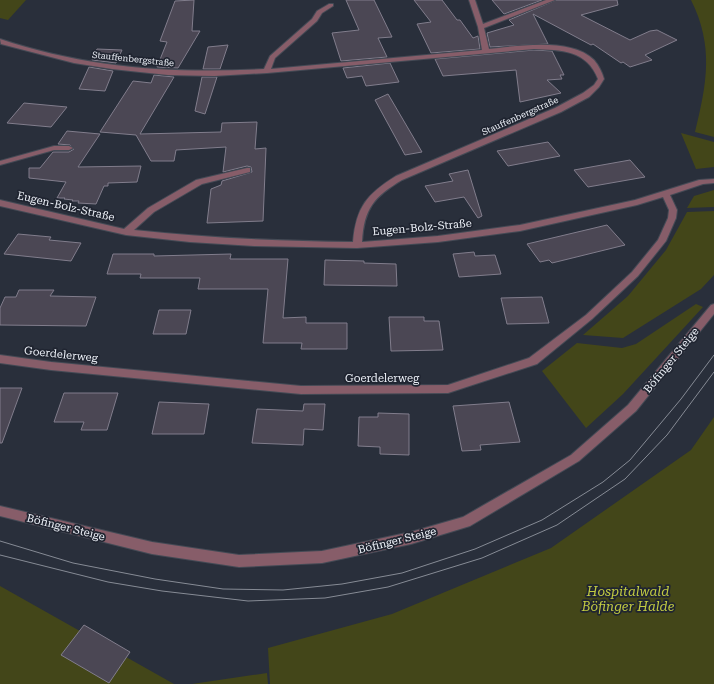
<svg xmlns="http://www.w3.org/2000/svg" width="714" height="684" font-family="'Roboto Serif',serif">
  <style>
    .green { fill: #434619 }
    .building { fill: #4b4754; stroke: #817d8c }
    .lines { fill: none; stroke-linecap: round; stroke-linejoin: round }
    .minor-casing { stroke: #444a55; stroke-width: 2 }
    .tertiary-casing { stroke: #444a55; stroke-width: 2 }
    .minor { fill: #875d69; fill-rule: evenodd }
    .tertiary { fill: #875d69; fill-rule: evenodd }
    .tram { stroke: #868b95; stroke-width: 1 }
    .labels { text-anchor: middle; stroke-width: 3.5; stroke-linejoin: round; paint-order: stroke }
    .far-street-label { font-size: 9px; fill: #edf1f8; stroke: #202531 }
    .street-label { font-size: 11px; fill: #edf1f8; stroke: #202531 }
    .near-park-label { font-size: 13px; font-style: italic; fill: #c2cb41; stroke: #202531 }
  </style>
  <rect width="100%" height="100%" fill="#292f3b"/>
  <g class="green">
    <path d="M0,0H26L8,20L0,18Z"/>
    <path d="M691,0H714V137L695,132C707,83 714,46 691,0Z"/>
    <path d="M681,133L714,142V167L696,169Z"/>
    <path d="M714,190V207L687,208L694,196Z"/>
    <path d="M714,211V275L701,289L623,338L583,335L628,296L666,250L687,212Z"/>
    <path d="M696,304L703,307L623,394L586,428L542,371L577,343L622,348L636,344Z"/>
    <path d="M714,417V684H270L268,648L392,614L551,548L691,450Z"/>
    <path d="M0,586L174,684H0Z"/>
    <path d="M267,673L268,684H192Z"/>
  </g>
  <g class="building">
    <path d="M194,0L192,31H200L178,68L157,67L167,42L160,41L175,1Z"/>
    <path d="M346,0H374L392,37L378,38L387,57L341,61L332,33L359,30Z"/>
    <path d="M414,0H442L457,20H460L473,38L478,36L480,49L431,53L417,24L431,22Z"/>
    <path d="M492,0H542L504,14Z"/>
    <path d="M556,0H617L618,5L581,15L630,40L650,31L657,30L677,40L645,55L652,60L630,67L623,62L621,63L593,44L591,45L533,14L548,44L490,47L487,33L514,25L509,20Z"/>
    <path d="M228,45L220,69H203L208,47Z"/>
    <path d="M97,49L122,50L116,63L92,60Z"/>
    <path d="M534,50L552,51L564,75H560L562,79L547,80L561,93L520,102L516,70L443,76L435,59Z"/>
    <path d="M390,63L399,82L366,86L362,76L347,78L343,68Z"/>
    <path d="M89,67L113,71L105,91L79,89Z"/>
    <path d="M154,75L174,77L140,134L221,132L222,123L257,122L255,149L266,148L263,221L207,223L211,189L221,185L222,181L252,172L251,167L247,166L223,172L226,147L176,150L174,161H151L136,135L100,132L133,81L151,83Z"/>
    <path d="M202,77H217L205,114L195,111Z"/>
    <path d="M388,94L422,152L405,155L375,100Z"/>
    <path d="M24,103L67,107L51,127L7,123Z"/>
    <path d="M67,131L100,134L78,167L141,166L137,182L108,183V186H104L96,204L78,203L79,201H72L73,200L64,199L65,198H57L66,182L29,178V168H40L53,152H69L74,149L70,145L58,144Z"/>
    <path d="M548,142L560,156L508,166L497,151Z"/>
    <path d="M630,160L645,177L588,187L574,170Z"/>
    <path d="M468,170L482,216L478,218L464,197L435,202L425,186L453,181L449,174Z"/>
    <path d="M607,225L625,245L552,263L549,260L540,262L527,244Z"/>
    <path d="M18,234L51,237L49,240L81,243L71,261L4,254Z"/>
    <path d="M474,252L475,256L495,255L501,274L459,277L453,254Z"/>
    <path d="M113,254H154V256L231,254L230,259H288L283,318L306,317V323H347V349H301L302,343H263L268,289H198L200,278H140L141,274H107Z"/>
    <path d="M325,260L364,261V263L396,264L397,286L324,285Z"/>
    <path d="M19,290H54L50,296L96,297L86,326L0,325V308L5,297H16Z"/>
    <path d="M542,297L549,323L507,324L501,298Z"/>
    <path d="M159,310H191L186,334H153Z"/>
    <path d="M389,317H424V321H439L443,350L391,351Z"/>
    <path d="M0,388H22L2,443H0Z"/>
    <path d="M64,393H118L107,430H81L84,422H54Z"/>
    <path d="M159,402L209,404L204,434H152Z"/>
    <path d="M509,402L520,442L480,445L481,450L462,451L453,406Z"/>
    <path d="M304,404H325L323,430L304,429L303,445L252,443L257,409L303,411Z"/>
    <path d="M378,413L409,414V455L380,454V447L358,446L359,417H378Z"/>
    <path d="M84,625L130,652L109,683L61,655Z"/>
  </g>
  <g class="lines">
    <defs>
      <g id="minor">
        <path d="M469,0H475L483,24L546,0H555L484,28L489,49C518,46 571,37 594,60C599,66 602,72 604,79L599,87L589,97L561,112L402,180C374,197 364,208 362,242L438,236L520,225L635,200L699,180L714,179V183L703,184L670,195L677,210L676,218L666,241L638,276L592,319L537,364L448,393L301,394L51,370L0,363V355L51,362L301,386L448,385L529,358L586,315L632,272L658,240L668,218L669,210L663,197L637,205L520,231L438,242L357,248L254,246L190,242L126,235L0,206V200L124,229L148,208L196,180L247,168H250V172L202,184L154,212L134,230C207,238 279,241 353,242C356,207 367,194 396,176L555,108L583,93L594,85L598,79C587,50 561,50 534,49L267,73L214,76L168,75L112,69L74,63L1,44L0,39C87,68 173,74 264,69L270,56L312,19L317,11L329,4H333V6L322,13L317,21L275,58L271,69L482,50L478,27Z"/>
        <path d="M54,146H69L73,148L69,150H54L0,165V161Z"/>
      </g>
      <path id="tertiary" d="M714,304V314L636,411L579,461L470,526L411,544L322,563L239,567L152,554L0,516V506L152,542L239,555L322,551L411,532L463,517L571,455L628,405L711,305Z"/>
    </defs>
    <use href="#minor" class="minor-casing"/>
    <use href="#tertiary" class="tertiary-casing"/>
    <use href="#minor" class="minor"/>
    <use href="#tertiary" class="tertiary"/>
    <g class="tram">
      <path d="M0,541L73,563L155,579L223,589L283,590L342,584L402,573L475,549L542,520L603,482L630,460L681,399L714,355"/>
      <path d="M0,555L108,582L162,591L248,601L325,598L388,587L482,558L557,525L625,479L667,435L714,372"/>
    </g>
  </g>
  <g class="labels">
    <g class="far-street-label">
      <text transform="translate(133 59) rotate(6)" y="3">Stauffenbergstraße</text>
      <text transform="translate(520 116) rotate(-24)" y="3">Stauffenbergstraße</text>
    </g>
    <g class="street-label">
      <text transform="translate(66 206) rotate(13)" y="4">Eugen-Bolz-Straße</text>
      <text transform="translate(422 227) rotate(-5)" y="4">Eugen-Bolz-Straße</text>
      <text transform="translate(61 354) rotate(6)" y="4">Goerdelerweg</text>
      <text transform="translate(671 360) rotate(-51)" y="4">Böfinger Steige</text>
      <text x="382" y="382">Goerdelerweg</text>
      <text transform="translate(66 527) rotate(14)" y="4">Böfinger Steige</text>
      <text transform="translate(397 540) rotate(-14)" y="4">Böfinger Steige</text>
    </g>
    <g class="near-park-label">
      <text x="628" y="596">Hospitalwald<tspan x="628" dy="15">Böfinger Halde</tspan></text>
    </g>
  </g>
</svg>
